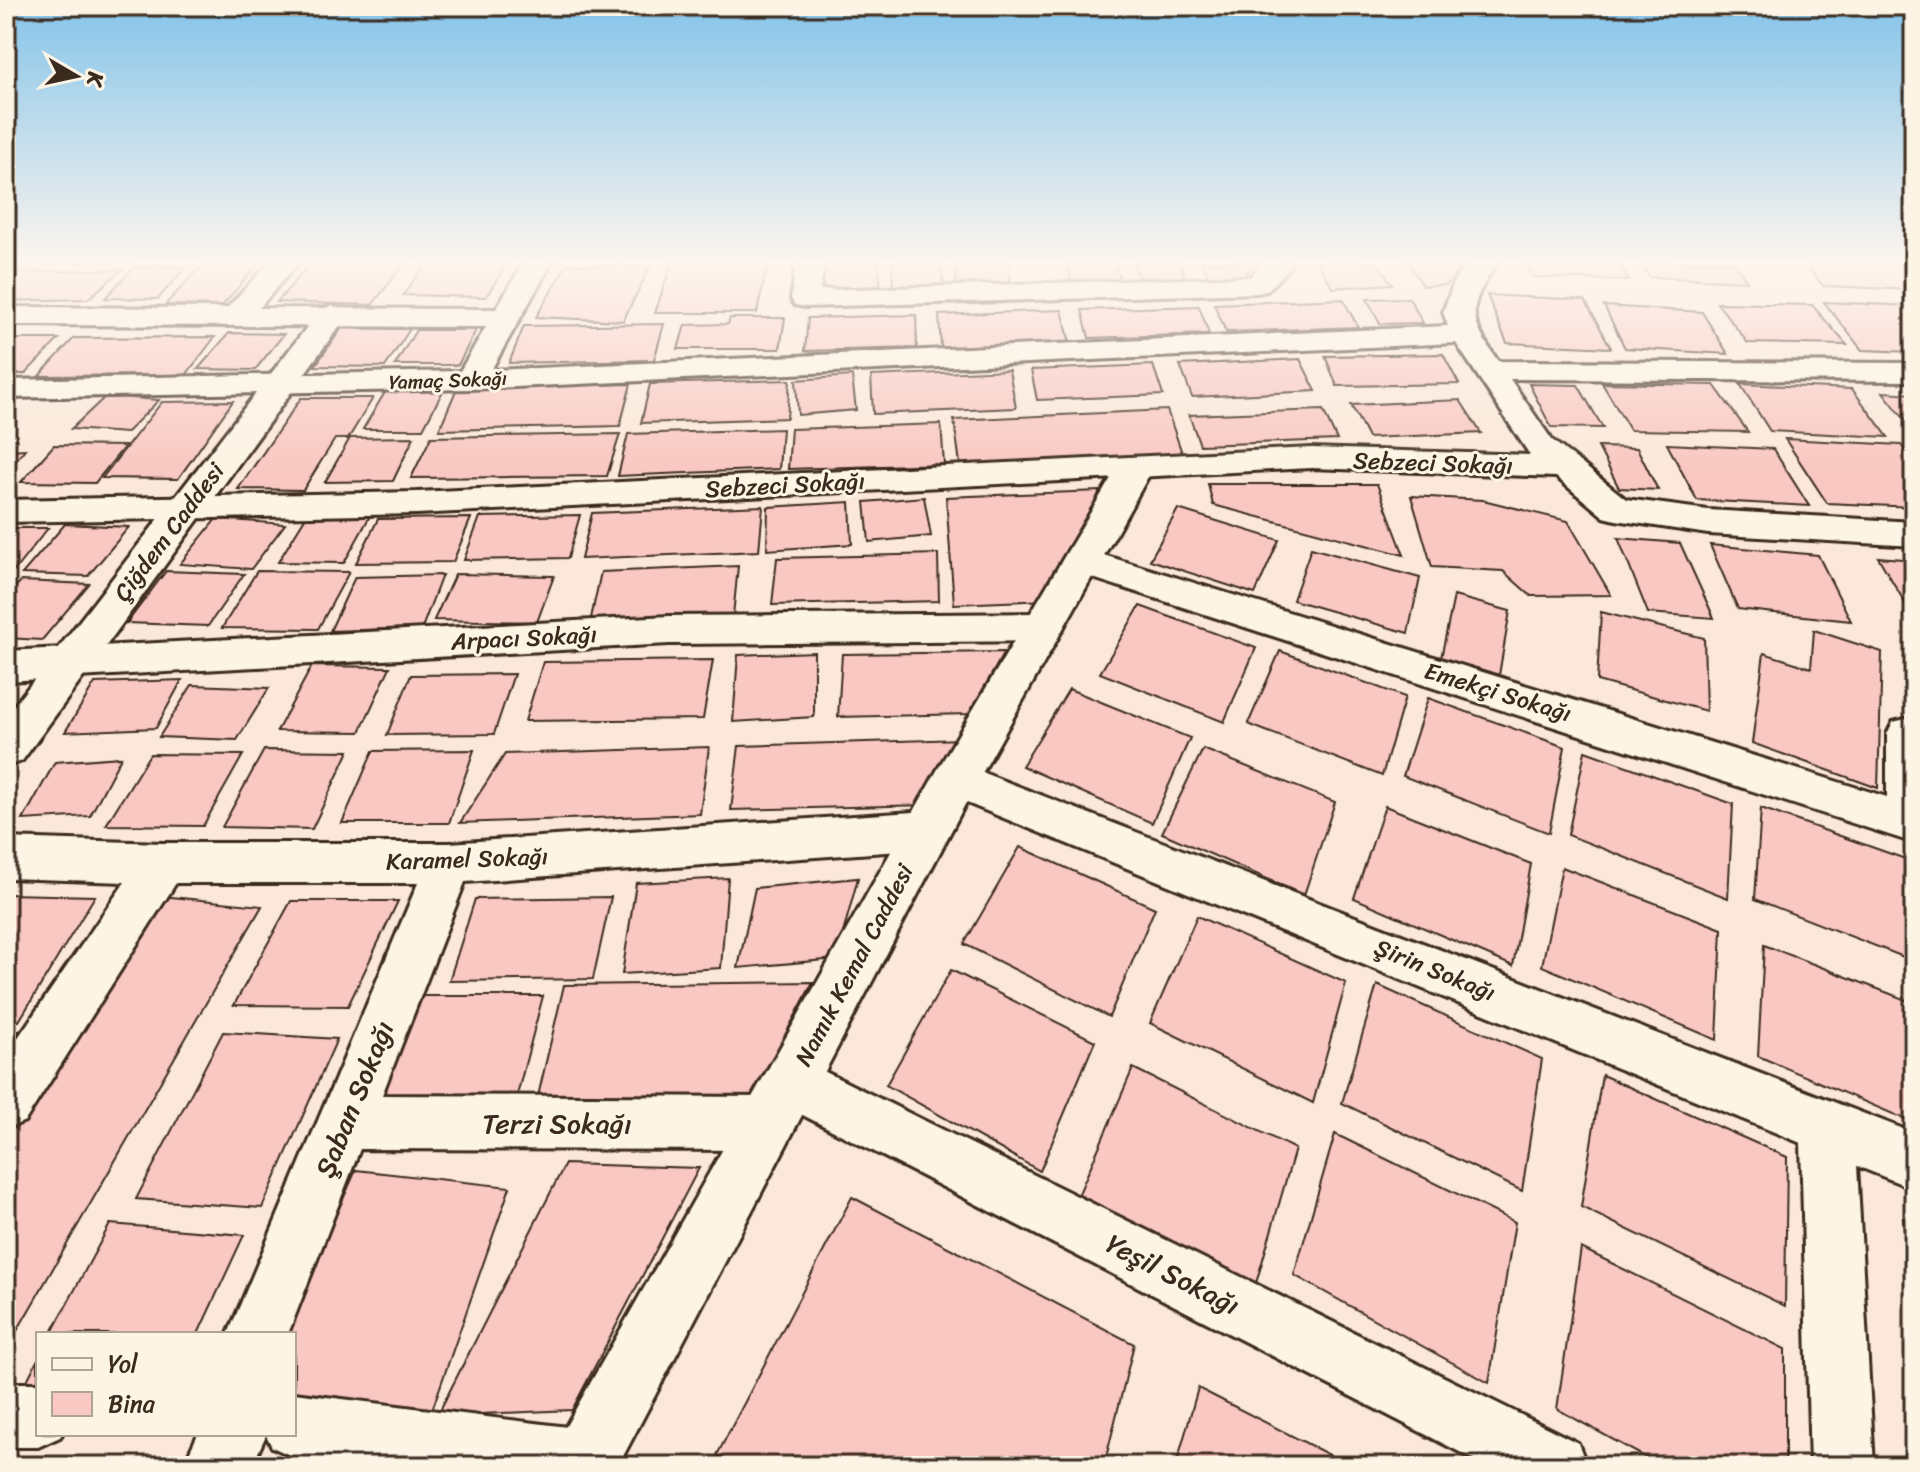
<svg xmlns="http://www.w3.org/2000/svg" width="1920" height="1472" font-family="Sriracha,sans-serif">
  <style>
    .building { fill: #f9c8c2; stroke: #3b2a1e; stroke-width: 2 }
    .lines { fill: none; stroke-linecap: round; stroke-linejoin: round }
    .minor-casing { stroke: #3b2a1e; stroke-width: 6 }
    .tertiary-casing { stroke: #3b2a1e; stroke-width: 6 }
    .secondary-casing { stroke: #3b2a1e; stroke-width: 6 }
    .minor { fill: #fcf5e5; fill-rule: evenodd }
    .tertiary { fill: #fcf5e5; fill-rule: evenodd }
    .secondary { fill: #fcf5e5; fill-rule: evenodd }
    .labels { text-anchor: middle; stroke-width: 6; stroke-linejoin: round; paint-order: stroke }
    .far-street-label { font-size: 20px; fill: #3b2a1e; stroke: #fcf5e5 }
    .street-label { font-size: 24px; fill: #3b2a1e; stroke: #fcf5e5 }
    .near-street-label { font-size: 28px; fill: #3b2a1e; stroke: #fcf5e5 }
  </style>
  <rect width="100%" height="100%" fill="#fbe8da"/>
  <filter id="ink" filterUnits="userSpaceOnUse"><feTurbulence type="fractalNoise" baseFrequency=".0125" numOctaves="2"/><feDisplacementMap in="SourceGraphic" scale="16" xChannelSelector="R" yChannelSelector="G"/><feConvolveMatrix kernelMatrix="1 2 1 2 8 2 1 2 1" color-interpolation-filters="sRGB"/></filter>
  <g filter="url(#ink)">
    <g class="building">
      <path d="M17,262H135L15,264Z"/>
      <path d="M205,262H260L222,306L165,305Z"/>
      <path d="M311,262H396L404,264L372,305L277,302Z"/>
      <path d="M427,262H508L486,297L403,295Z"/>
      <path d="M672,262H768L757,313H655Z"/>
      <path d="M820,262H879L881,293L820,295Z"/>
      <path d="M892,262H941L944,288L893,289Z"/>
      <path d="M955,262H1008L1011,287L957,290Z"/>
      <path d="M1067,262H1115L1121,282L1072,284Z"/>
      <path d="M1134,262H1180L1185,278L1139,279Z"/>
      <path d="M1202,262H1252L1253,264L1244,277L1209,278Z"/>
      <path d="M1317,262H1377L1392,284L1333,288Z"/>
      <path d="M1408,262H1464L1446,285L1423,286Z"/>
      <path d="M1526,262H1618L1629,281L1533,277Z"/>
      <path d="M1640,262H1733L1747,281L1649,277Z"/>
      <path d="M1804,262H1896L1914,281V290L1823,286Z"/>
      <path d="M567,264L650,267L623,321L536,317Z"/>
      <path d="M134,267H186L158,299L105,298Z"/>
      <path d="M123,269L88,299L6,301L7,273Z"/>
      <path d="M1487,295L1585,300L1611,348L1507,343Z"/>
      <path d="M1409,298L1423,323L1380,324L1367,299Z"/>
      <path d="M1343,299L1358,327L1226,332L1214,304Z"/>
      <path d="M1824,302L1914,306V352L1862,350Z"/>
      <path d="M1717,303L1812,305L1847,345L1748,343Z"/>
      <path d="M1199,306L1209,334L1089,338L1082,310Z"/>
      <path d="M1604,306L1702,312L1728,354L1625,348Z"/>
      <path d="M1062,310L1070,343L941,348L939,315Z"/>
      <path d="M916,315L917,348L805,351L808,318Z"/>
      <path d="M730,318H785L780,349H678L685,325L728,324Z"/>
      <path d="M664,324L654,360L509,363L524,326Z"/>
      <path d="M342,328L410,329L385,367L315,366Z"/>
      <path d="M416,330H476L458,365H395Z"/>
      <path d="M229,333L284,334L255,370L198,369Z"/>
      <path d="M215,337L186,375L39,376L74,338Z"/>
      <path d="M6,339H59L25,374H6Z"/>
      <path d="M1443,354L1459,384L1337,386L1325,356Z"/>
      <path d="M1300,359L1316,391L1192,397L1180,365Z"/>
      <path d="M1153,365L1163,395L1037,400L1031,370Z"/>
      <path d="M1009,370L1016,408L873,414L871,376Z"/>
      <path d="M852,376L856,410L798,415L796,380Z"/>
      <path d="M790,380L787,418L641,423L650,384Z"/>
      <path d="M1602,383L1714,385L1748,432L1630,430Z"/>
      <path d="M631,384L620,426L439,430L457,388Z"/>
      <path d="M1529,384L1578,385L1603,428L1551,427Z"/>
      <path d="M1740,384L1852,389L1888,437L1770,431Z"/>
      <path d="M387,389H444L423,429H363Z"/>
      <path d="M1883,392L1914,394V431Z"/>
      <path d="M106,396L159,400L126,433L71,429Z"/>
      <path d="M301,398H373L348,439H335L303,490L238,489Z"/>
      <path d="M1460,400L1481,433L1368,438L1351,405Z"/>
      <path d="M233,401L178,479L102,478L162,402Z"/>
      <path d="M1167,410L1182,453L960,464L954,420Z"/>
      <path d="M1323,410L1337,440L1200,445L1189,415Z"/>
      <path d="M941,424L944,464L788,469L791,429Z"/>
      <path d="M782,429L779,469L618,476L628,434Z"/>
      <path d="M620,434L607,476L411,478L431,437Z"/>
      <path d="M414,437L393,481L325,482L350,438Z"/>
      <path d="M1785,439L1901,445L1914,462V507L1827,503Z"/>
      <path d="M1667,444L1773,449L1809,506L1697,500Z"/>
      <path d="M54,445L125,446L95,483L21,482Z"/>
      <path d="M1598,447L1637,448L1658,490L1619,488Z"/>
      <path d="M25,449L6,473V450Z"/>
      <path d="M1208,484H1377L1404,555L1213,505Z"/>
      <path d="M1100,491L1051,600L954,604L946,497Z"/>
      <path d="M1411,496L1483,500L1568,521L1611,595L1531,596L1503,571L1432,567Z"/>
      <path d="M924,497L931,536L869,542L865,502Z"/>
      <path d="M850,502L852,544L767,550L768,507Z"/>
      <path d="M763,506L759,551L581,559L592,513Z"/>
      <path d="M1178,509L1279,540L1255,594L1150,560Z"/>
      <path d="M307,515L370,516L344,563L278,562Z"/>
      <path d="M580,515L568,558L464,560L480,517Z"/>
      <path d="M471,518L453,562L356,563L378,519Z"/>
      <path d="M216,519L285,524L251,569L180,564Z"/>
      <path d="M65,524L129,527L88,576L22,574Z"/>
      <path d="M6,528H48L14,571H6Z"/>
      <path d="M1618,538L1680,543L1714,618L1648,613Z"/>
      <path d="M1710,545L1818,555L1851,621L1738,609Z"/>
      <path d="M1311,548L1420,578L1408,633L1293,600Z"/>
      <path d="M938,554L939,601L772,605L777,558Z"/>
      <path d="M1878,557L1914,560V618Z"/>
      <path d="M738,566L733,616L590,623L601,572Z"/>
      <path d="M166,571L244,574L208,626L127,623Z"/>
      <path d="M257,571L349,572L318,629L222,628Z"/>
      <path d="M455,574L554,576L537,622L434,620Z"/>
      <path d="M442,575L422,628L330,631L355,577Z"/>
      <path d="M21,581L89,584L42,640L6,638V597Z"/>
      <path d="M1454,596L1510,611L1499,675L1441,658Z"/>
      <path d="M1140,606L1256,648L1224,722L1100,673Z"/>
      <path d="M1601,612L1704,638L1706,711L1597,681Z"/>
      <path d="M1814,630L1882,652L1878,788L1752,743L1764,653L1811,668Z"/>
      <path d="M1280,651L1405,697L1382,776L1248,724Z"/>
      <path d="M814,652V717L733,722L738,655Z"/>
      <path d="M1004,652L970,714L838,717L842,654Z"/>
      <path d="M713,660L703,719L525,721L543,662Z"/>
      <path d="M312,666L390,667L360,732L277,731Z"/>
      <path d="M514,674L494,734L387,735L411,675Z"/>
      <path d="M182,680L156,728L65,732L95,683Z"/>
      <path d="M192,685L269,688L237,740L159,737Z"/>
      <path d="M1069,689L1190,738L1152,823L1022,766Z"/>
      <path d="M1428,698L1565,747L1549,833L1403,776Z"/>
      <path d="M962,739L927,805L731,810L739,746Z"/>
      <path d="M709,747L700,814L460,823L505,754Z"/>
      <path d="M1203,749L1335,802L1304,895L1162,833Z"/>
      <path d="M264,750L349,751L312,829L222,827Z"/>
      <path d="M474,750L449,823H342L373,751Z"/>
      <path d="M1585,751L1733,804L1728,898L1568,835Z"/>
      <path d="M150,754L243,755L203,826L106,825Z"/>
      <path d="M121,757L90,816L23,820L55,762Z"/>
      <path d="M1385,806L1531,864L1513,966L1354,898Z"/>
      <path d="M1761,808L1914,862V961L1755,899Z"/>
      <path d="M1020,847L1155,908L1109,1017L964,944Z"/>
      <path d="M1562,867L1722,929L1717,1040L1542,966Z"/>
      <path d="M728,878L721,968L622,974L636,883Z"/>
      <path d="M858,878L836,959L738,968L755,888Z"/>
      <path d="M6,894L95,896L19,1021H6Z"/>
      <path d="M161,896L262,906L6,1350V1136Z"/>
      <path d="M611,897L593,979L449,981L475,899Z"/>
      <path d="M291,901H398L348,1006L234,1005Z"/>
      <path d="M1197,916L1346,983L1313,1103L1150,1023Z"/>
      <path d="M1764,945L1914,1003V1123L1758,1056Z"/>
      <path d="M951,970L1095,1041L1040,1171L886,1085Z"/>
      <path d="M813,982L748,1106L535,1109L564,985Z"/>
      <path d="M1377,985L1542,1059L1522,1191L1342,1103Z"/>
      <path d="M412,996H543L516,1099L377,1100Z"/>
      <path d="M6,1031H22L6,1055Z"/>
      <path d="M223,1032L337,1039L262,1208L136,1199Z"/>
      <path d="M1133,1068L1295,1149L1252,1297L1077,1198Z"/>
      <path d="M1602,1075L1787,1157L1785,1306L1581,1207Z"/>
      <path d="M1335,1134L1515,1222L1489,1383L1294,1275Z"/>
      <path d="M565,1164L699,1168L572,1410L437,1416Z"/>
      <path d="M356,1170L510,1187L424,1433L294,1417V1334H283Z"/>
      <path d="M852,1197L1134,1344L1104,1466H737L717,1455Z"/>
      <path d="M1903,1218L1914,1222V1325Z"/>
      <path d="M110,1224L244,1235L198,1334H51Z"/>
      <path d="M1581,1248L1785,1349V1466H1661L1557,1409Z"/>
      <path d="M38,1359V1393L21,1392Z"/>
      <path d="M1198,1388L1351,1466H1176Z"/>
    </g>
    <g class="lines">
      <defs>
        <g id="minor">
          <path d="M270,262H299L259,308L496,309L524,262H552L491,370L1448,326L1443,312L1455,279L1469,262H1498C1467,307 1467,316 1498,361L1914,363V381L1510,379L1552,440L1626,499L1708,510L1914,522V546L1708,534L1616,520L1604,517L1556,477L1311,468L417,514L6,522V500L417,492L1311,448L1530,455L1456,343L470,389L6,398V380L460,371L486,327L6,325V307L227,308Z"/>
          <path d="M796,262H824L820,290L1250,277L1262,262H1290L1291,266L1267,291L1257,293L805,307L795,305L791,299Z"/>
          <path d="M1081,548L1887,797V734L1893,722L1914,717V843L1068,570L1063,561L1068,552Z"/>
          <path d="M1043,613L1057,617L1062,627L1057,637L1043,641L669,644L6,681V651L669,616Z"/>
          <path d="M955,762L1914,1133V1189L1857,1166L1874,1466H1810L1801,1143L940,792L933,780L940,768Z"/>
          <path d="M928,811L944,817L950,830L944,843L928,849L465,882L382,1095L771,1097L765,1081L772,1062L791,1055L1578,1443L1587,1466H1487L789,1108L795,1123L787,1142L768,1150L360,1149L288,1334H228L418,883H176L25,1121L6,1129V1055L125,882L6,878V838L163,843H449Z"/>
          <path d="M6,1383H38V1434H62L60,1437L38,1447H6Z"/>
          <path d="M294,1393L584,1429L607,1438L616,1461L614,1466H367L294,1457L272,1447L266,1435L252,1466H183L198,1434H294Z"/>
        </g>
        <path id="tertiary" d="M332,306L343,309L347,315L343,321L22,761L6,767V716L321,309Z"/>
        <path id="secondary" d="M1135,457L1147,460L1153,468L971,793L618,1466H547L557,1442L939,767L1117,468L1123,460Z"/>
      </defs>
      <use href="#minor" class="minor-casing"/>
      <use href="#tertiary" class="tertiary-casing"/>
      <use href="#secondary" class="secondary-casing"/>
      <use href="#minor" class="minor"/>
      <use href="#tertiary" class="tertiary"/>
      <use href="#secondary" class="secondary"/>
    </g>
  </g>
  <linearGradient id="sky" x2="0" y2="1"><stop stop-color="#84c4ea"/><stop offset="0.56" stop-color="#fdf5ee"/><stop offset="1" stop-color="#fdf5ee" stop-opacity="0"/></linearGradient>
  <rect width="1920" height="468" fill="url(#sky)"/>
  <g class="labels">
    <g class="far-street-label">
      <text transform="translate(448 380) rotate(-2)" y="7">Yamaç Sokağı</text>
    </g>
    <g class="street-label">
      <text transform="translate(1433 463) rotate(2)" y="8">Sebzeci Sokağı</text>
      <text transform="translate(785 485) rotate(-3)" y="8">Sebzeci Sokağı</text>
      <text transform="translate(169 532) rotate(-53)" y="8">Çiğdem Caddesi</text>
      <text transform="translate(524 638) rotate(-3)" y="8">Arpacı Sokağı</text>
      <text transform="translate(1498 692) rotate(17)" y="8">Emekçi Sokağı</text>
      <text transform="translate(467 859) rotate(-2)" y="8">Karamel Sokağı</text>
      <text transform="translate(854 965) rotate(-62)" y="8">Namık Kemal Caddesi</text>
      <text transform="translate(1435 970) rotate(22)" y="8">Şirin Sokağı</text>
    </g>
    <g class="near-street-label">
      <text transform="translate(354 1099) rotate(-68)" y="10">Şaban Sokağı</text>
      <text x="557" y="1133">Terzi Sokağı</text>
      <text transform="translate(1173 1274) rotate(27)" y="10">Yeşil Sokağı</text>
    </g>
  </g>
  <rect width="1920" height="1472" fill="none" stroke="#fcf5e5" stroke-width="32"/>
  <rect x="16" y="16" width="1888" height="1440" fill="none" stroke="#3b2a1e" stroke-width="3" filter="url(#ink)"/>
  <rect x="36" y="1332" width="260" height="104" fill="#fcf5e5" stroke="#afa495" stroke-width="2"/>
  <rect x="52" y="1358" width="40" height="12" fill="#fcf5e5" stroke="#afa495" stroke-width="2"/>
  <text x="108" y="1372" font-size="24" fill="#3b2a1e">Yol</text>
  <rect x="52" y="1392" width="40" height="24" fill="#f9c8c2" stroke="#afa495" stroke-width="2"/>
  <text x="108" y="1412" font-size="24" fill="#3b2a1e">Bina</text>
  <g transform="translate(76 76) rotate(99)" stroke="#fcf5e5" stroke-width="6" paint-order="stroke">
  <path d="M0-6L14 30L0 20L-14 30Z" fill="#3b2a1e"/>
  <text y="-12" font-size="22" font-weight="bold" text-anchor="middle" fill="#3b2a1e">K</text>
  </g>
</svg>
